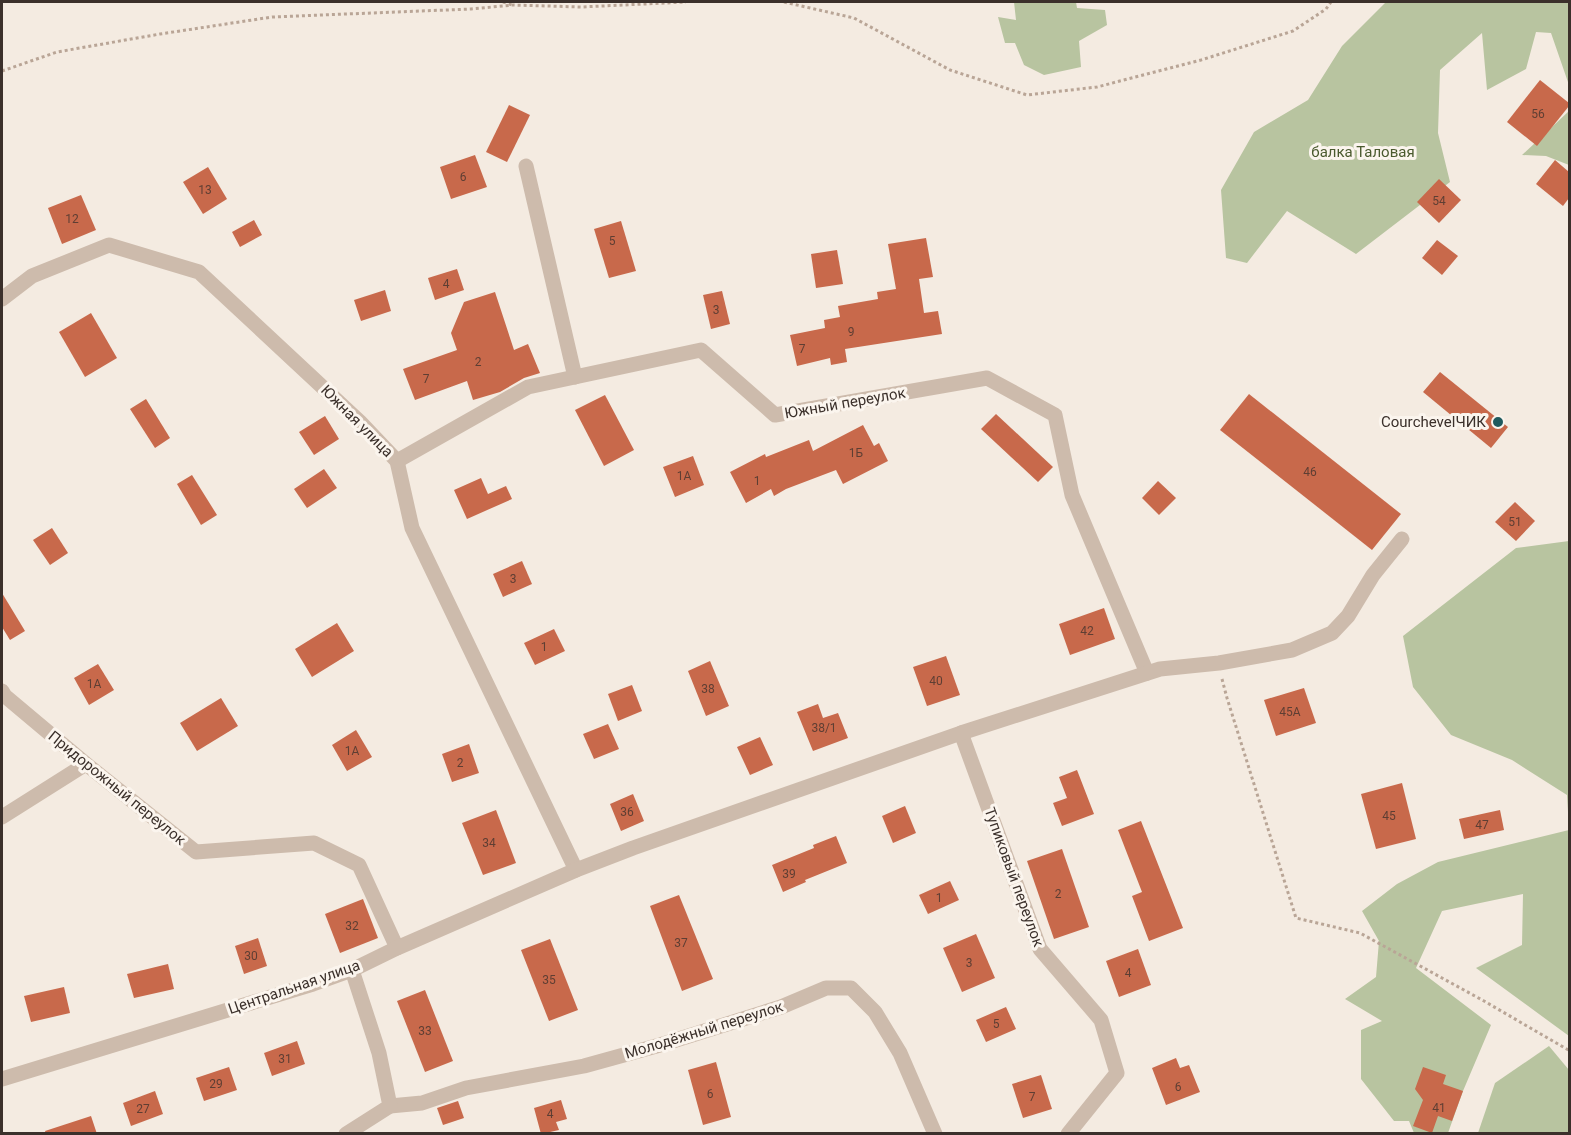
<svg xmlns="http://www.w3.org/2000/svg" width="1571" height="1135" font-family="Roboto,sans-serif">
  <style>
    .green { fill: #b8c4a0 }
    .building { fill: #c8694b }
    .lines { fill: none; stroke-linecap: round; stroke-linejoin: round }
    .path { stroke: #b9a596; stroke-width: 3; stroke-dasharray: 3 3; stroke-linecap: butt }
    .minor { stroke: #cdbbac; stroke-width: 15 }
    .poi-dot { fill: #1f5a5e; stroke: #fbf5ee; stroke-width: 2 }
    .labels { text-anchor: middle; stroke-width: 6; stroke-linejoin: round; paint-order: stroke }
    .number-label { font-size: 12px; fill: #5e3e33 }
    .park-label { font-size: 15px; fill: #4a5a2e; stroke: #fbf5ee }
    .street-label { font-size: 15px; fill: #3b302b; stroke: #fbf5ee }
    .poi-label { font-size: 15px; fill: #3b302b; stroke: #fbf5ee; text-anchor: end }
  </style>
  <rect width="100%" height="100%" fill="#f4ebe1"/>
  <g class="green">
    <path d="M1014,2H1076L1077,8L1105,10L1107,25L1079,41L1081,67L1044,75L1024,65L1015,43H1005L998,17L1016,20Z"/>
    <path d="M1386,2H1569V85L1551,33L1536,32L1526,69L1487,90L1482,33L1440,70L1438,133L1450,182L1356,254L1287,211L1247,263L1226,258L1221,190L1254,132L1308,100L1342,46Z"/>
    <path d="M1569,111V165L1546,156L1522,155Z"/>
    <path d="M1569,541H1570L1569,829L1567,795L1512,760L1451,735L1413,687L1403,636L1516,548Z"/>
    <path d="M1569,830V1036L1476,968L1522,945L1523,894L1442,911L1416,968L1491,1025L1463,1091L1448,1133H1414L1409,1121H1394L1361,1079V1030L1382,1021L1345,999L1376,977L1379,941L1362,911L1397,884L1438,862Z"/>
    <path d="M1549,1046L1569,1070V1133H1478L1495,1083Z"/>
  </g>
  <g class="building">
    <path d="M1540,80L1569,103V106L1537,146L1507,122Z"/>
    <path d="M509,105L530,115L507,162L486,152Z"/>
    <path d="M475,155L487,187L451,199L440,167Z"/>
    <path d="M1555,160L1569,172V198L1563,206L1536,184Z"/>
    <path d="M208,167L227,199L203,214L183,182Z"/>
    <path d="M1439,179L1461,200L1439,223L1417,202Z"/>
    <path d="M81,195L96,230L62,244L48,208Z"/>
    <path d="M254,220L262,235L240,247L232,232Z"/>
    <path d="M621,221L636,271L609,278L594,229Z"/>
    <path d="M926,238L933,277L919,279L924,313L938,311L942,334L845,349L847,362L831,365L830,358L797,366L790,335L825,328L824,320L840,317L838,306L878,299L877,292L896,289L888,244Z"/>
    <path d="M1437,240L1458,256L1442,275L1422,258Z"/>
    <path d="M837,250L843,284L816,288L811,254Z"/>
    <path d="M457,269L464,290L435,300L428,278Z"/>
    <path d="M385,290L391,311L361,321L354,300Z"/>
    <path d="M722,291L730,324L711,329L703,295Z"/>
    <path d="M495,292L514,350L528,344L540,373L524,378L500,392L473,400L467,381L415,400L403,369L457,350L451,333L464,302Z"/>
    <path d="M91,313L117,358L85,377L59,332Z"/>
    <path d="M1440,372L1508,427L1491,448L1423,392Z"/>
    <path d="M1249,394L1401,514L1372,550L1220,430Z"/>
    <path d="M605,395L634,450L604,466L575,410Z"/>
    <path d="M146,399L170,438L155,448L130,409Z"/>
    <path d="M996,414L1053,467L1038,482L981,429Z"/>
    <path d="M325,416L339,439L314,455L299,432Z"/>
    <path d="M863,425L874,446L879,443L888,461L843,484L836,470L786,489L774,496L771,489L746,503L730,472L765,454L766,457L809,440L813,451Z"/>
    <path d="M693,456L704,485L675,497L663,467Z"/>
    <path d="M324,469L337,488L307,508L294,489Z"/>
    <path d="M192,475L217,515L201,525L177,484Z"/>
    <path d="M481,478L488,494L506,486L512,499L467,519L454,490Z"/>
    <path d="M1158,481L1176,498L1159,515L1142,498Z"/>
    <path d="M1515,502L1535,521L1516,541L1495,522Z"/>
    <path d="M52,528L68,553L50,565L33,540Z"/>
    <path d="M522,561L532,584L503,597L493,574Z"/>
    <path d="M2,593L25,631L10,640L2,627Z"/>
    <path d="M1104,608L1115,639L1070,655L1059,624Z"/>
    <path d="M337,623L354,651L312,677L295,649Z"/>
    <path d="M554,629L565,651L535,665L524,643Z"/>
    <path d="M946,656L960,695L927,706L913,667Z"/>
    <path d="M710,661L729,706L706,716L688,671Z"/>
    <path d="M98,664L114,690L89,705L74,678Z"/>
    <path d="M632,685L642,711L618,721L608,694Z"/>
    <path d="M1304,688L1316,723L1276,736L1264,700Z"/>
    <path d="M221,698L238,726L197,751L180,723Z"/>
    <path d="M818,704L823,718L838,713L848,738L813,751L797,712Z"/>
    <path d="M608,724L619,749L594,759L583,734Z"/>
    <path d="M356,730L372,757L347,771L332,745Z"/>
    <path d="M760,737L773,765L750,775L737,747Z"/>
    <path d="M469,744L479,773L452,782L442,754Z"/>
    <path d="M1077,770L1094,814L1062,826L1053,803L1067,798L1059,777Z"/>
    <path d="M1402,783L1416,839L1376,849L1361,794Z"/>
    <path d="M633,794L644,821L621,831L610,804Z"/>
    <path d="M905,806L916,833L893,843L882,816Z"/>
    <path d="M496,810L516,863L483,875L462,823Z"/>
    <path d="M1500,810L1504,830L1464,839L1459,819Z"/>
    <path d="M1141,821L1183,928L1149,941L1132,896L1142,892L1118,830Z"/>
    <path d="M836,836L847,863L805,880L806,882L783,892L772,865L814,848L813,845Z"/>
    <path d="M1062,849L1089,927L1054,939L1027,861Z"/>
    <path d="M950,881L959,900L928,914L919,895Z"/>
    <path d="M679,895L713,979L682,991L650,906Z"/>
    <path d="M363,899L378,938L340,953L325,914Z"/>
    <path d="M976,934L995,978L962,992L943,948Z"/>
    <path d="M258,938L267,966L244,974L235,946Z"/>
    <path d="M550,939L578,1010L549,1021L521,950Z"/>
    <path d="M1138,949L1151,985L1119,997L1106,961Z"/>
    <path d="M168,964L174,989L134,998L127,974Z"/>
    <path d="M64,987L70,1013L31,1022L24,996Z"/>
    <path d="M425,990L453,1061L425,1072L397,1001Z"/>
    <path d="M1006,1007L1016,1029L986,1042L976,1020Z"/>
    <path d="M297,1041L305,1064L272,1076L264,1053Z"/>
    <path d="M1176,1058L1180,1068L1189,1065L1200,1092L1166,1105L1152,1068Z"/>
    <path d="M716,1062L731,1117L703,1125L688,1070Z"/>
    <path d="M229,1067L237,1090L204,1101L196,1078Z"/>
    <path d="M1423,1067L1446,1075L1443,1084L1463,1091L1452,1121L1438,1116L1432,1133L1413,1126L1423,1100L1415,1089Z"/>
    <path d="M1041,1075L1052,1109L1023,1118L1012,1084Z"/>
    <path d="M155,1091L163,1114L131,1126L123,1103Z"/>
    <path d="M561,1100L567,1119L556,1122L559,1130L541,1134L534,1108Z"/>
    <path d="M458,1101L464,1118L443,1125L437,1108Z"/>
    <path d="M91,1116L97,1134H46L45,1131Z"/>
  </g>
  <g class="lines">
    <g class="path">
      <path d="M503,2L512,5"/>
      <path d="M784,2L854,18L950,70L1027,95L1097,87L1201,60L1293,31L1326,9L1331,2"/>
      <path d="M2,71L57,52L160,34L272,17L471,9L513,5L581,7L686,2"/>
      <path d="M1222,679L1227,698L1296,918L1360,933L1484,1001L1570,1051"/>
    </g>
    <g class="minor">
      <path d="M526,166L575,377"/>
      <path d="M2,299L32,276L109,245L199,272L360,422L397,461L412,528L576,870"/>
      <path d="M397,461L528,387L701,350L775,415L987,378L1055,415L1072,495L1147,673"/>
      <path d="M2,691L5,696L86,764L196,852L314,843L359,865L397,948"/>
      <path d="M961,733L1040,949L1101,1020L1117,1073L1068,1134"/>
      <path d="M2,817L86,764"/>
      <path d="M2,1079L313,984L352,970L397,948L576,870L633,848L961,733L1160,669L1219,663L1292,650L1332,633L1348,616L1373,575L1402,539"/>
      <path d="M390,1106L422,1103L466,1088L584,1066L660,1045L781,1007L826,988H851L875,1012L900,1053L935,1134"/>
      <path d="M346,1134L390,1106L379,1053L352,970"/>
    </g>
  </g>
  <circle class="poi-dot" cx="1498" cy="422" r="6"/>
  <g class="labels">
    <g class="number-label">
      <text x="1538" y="118">56</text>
      <text x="463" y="181">6</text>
      <text x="205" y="194">13</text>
      <text x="1439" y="205">54</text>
      <text x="72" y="223">12</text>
      <text x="612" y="245">5</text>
      <text x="446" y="288">4</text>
      <text x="716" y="314">3</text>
      <text x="851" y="336">9</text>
      <text x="802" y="353">7</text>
      <text x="478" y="366">2</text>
      <text x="426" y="383">7</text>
      <text x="856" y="457">1Б</text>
      <text x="1310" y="476">46</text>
      <text x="684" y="480">1А</text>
      <text x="757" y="485">1</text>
      <text x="1515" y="526">51</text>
      <text x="513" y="583">3</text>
      <text x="1087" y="635">42</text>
      <text x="544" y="651">1</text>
      <text x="936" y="685">40</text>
      <text x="94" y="688">1А</text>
      <text x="708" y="693">38</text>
      <text x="1290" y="716">45А</text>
      <text x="824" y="732">38/1</text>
      <text x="352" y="755">1А</text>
      <text x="460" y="767">2</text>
      <text x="627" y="816">36</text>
      <text x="1389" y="820">45</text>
      <text x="1482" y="829">47</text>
      <text x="489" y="847">34</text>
      <text x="789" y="878">39</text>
      <text x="1058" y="898">2</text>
      <text x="939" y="902">1</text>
      <text x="352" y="930">32</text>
      <text x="681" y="947">37</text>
      <text x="251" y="960">30</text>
      <text x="969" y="967">3</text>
      <text x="1128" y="977">4</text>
      <text x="549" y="984">35</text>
      <text x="996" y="1028">5</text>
      <text x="425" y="1035">33</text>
      <text x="285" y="1063">31</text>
      <text x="216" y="1088">29</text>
      <text x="1178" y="1091">6</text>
      <text x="710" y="1098">6</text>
      <text x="1032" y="1101">7</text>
      <text x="1439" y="1112">41</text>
      <text x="143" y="1113">27</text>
      <text x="550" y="1118">4</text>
    </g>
    <g class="park-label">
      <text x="1363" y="157">балка Таловая</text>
    </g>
    <g class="street-label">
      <text transform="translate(845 403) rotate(-10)" y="5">Южный переулок</text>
      <text transform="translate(357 421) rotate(45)" y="5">Южная улица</text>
      <text transform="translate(117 788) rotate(39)" y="5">Придорожный переулок</text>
      <text transform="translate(1014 877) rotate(70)" y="5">Тупиковый переулок</text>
      <text transform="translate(294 987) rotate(-19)" y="5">Центральная улица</text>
      <text transform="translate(704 1030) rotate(-17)" y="5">Молодёжный переулок</text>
    </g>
    <g class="poi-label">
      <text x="1486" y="427">CourсhevelЧИК</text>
    </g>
  </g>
  <rect width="1571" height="1135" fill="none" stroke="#3b302b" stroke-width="6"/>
</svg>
